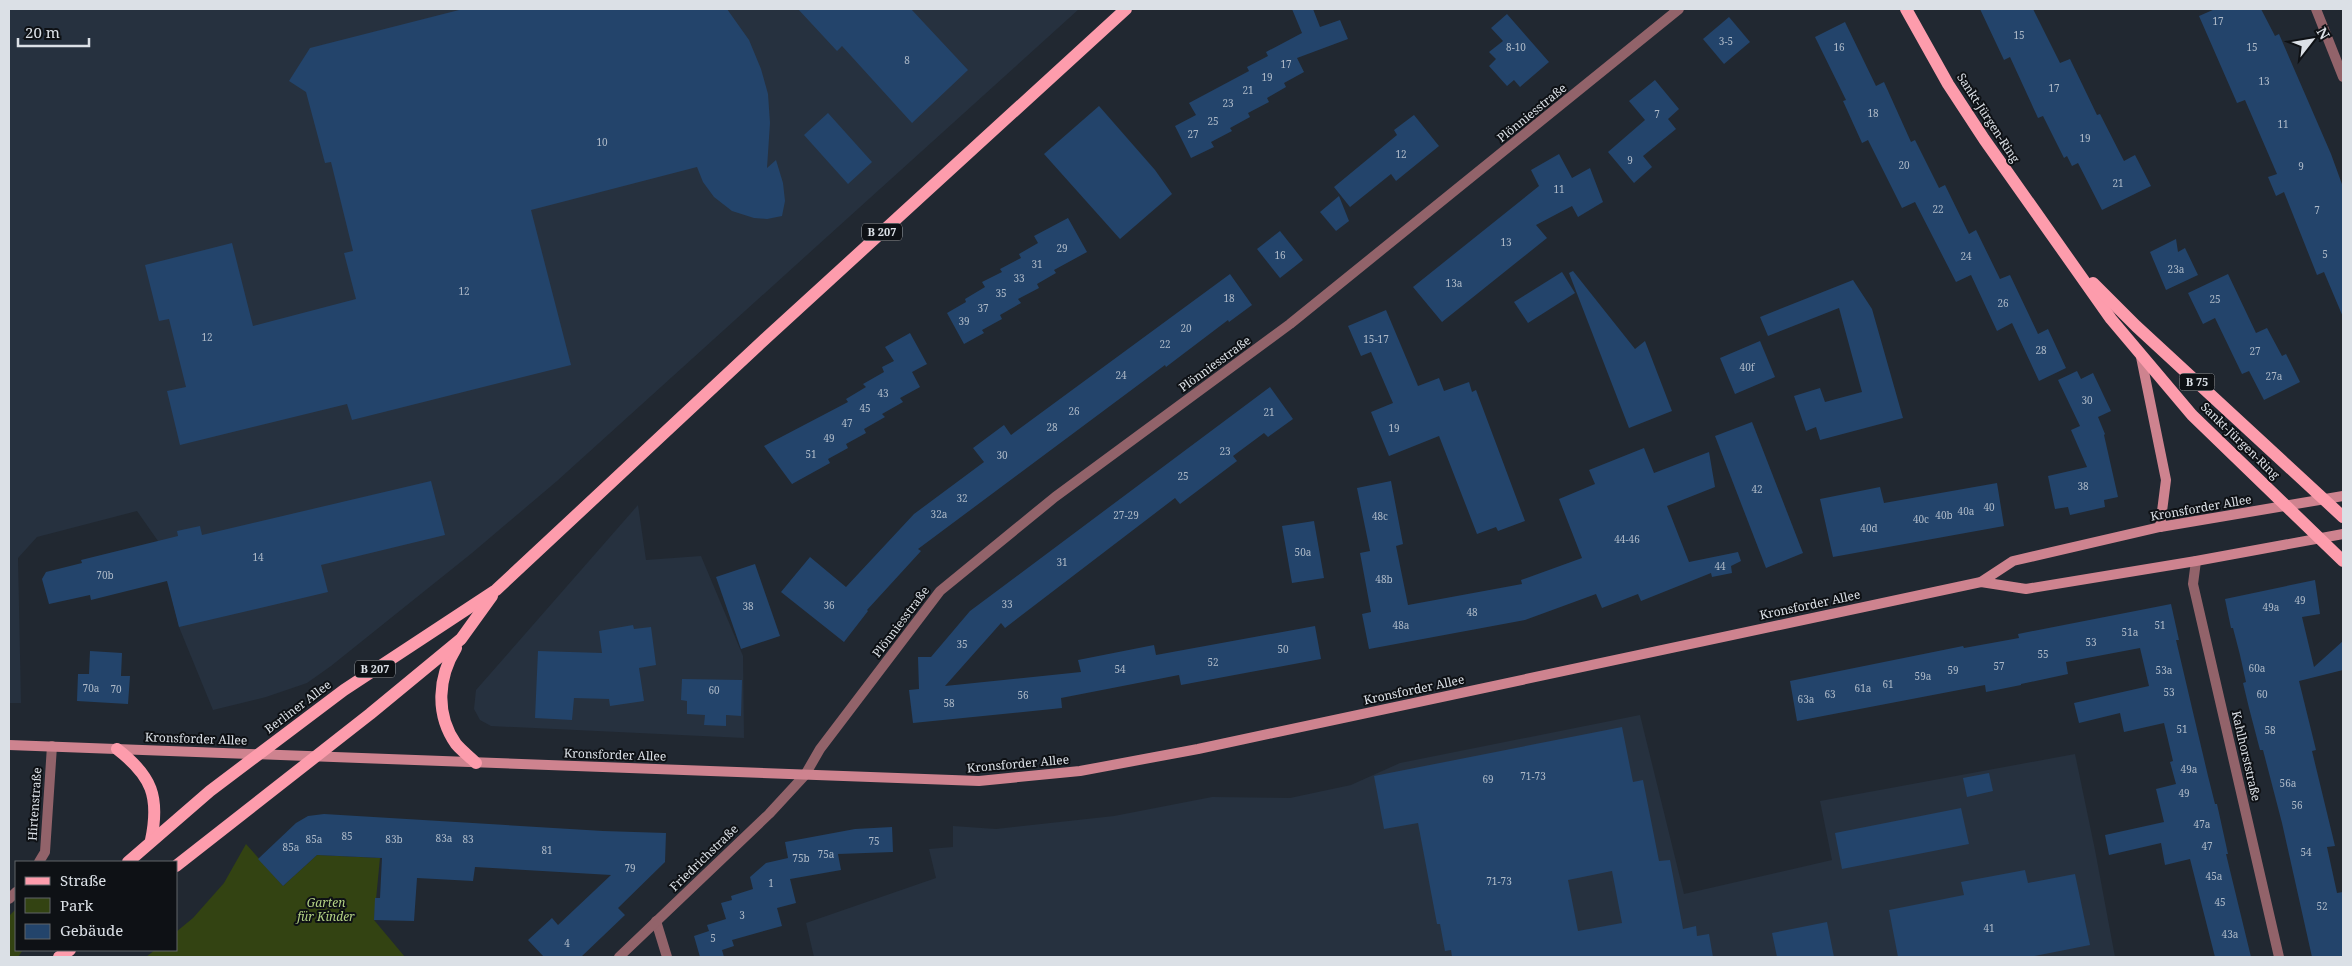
<svg xmlns="http://www.w3.org/2000/svg" width="2352" height="966" font-family="'Noto Serif',serif">
  <style>
    .built { fill: #26313f }
    .green { fill: #334312 }
    .building { fill: #23446b; fill-rule: evenodd }
    .lines { fill: none; stroke-linecap: round; stroke-linejoin: round }
    .minor { stroke: #92636a; stroke-width: 10 }
    .secondary { stroke: #ce838f; stroke-width: 10 }
    .primary { stroke: #fd9cac; stroke-width: 12 }
    .labels { text-anchor: middle; stroke-width: 4; stroke-linejoin: round; paint-order: stroke }
    .number-label { font-size: 10px; fill: #adb9c7 }
    .shield { fill: #0e1115; stroke: #9ea2a7; stroke-width: 1 }
    .shield-label { font-size: 11px; font-weight: bold; fill: #dbe0e6 }
    .street-label { font-size: 12px; fill: #dbe0e6; stroke: #0e1115 }
    .park-label { font-size: 12px; font-style: italic; fill: #b3d184; stroke: #0e1115 }
  </style>
  <rect width="100%" height="100%" fill="#212831"/>
  <g class="built">
    <path d="M9,9H1079L557,481L472,553L331,666L307,683L266,697L213,710L179,627L158,541L137,511L37,537L18,558L21,703H9Z"/>
    <path d="M638,505L646,560L701,556L743,656L744,738L491,726L480,720L474,709L476,690Z"/>
    <path d="M1640,715L1684,894L1832,860L1820,801L2075,754L2095,850L2115,957H814L806,923L936,878L929,849L953,847V826L996,829L1114,816L1212,797L1290,798L1351,785L1400,763Z"/>
  </g>
  <g class="green">
    <path d="M246,844L283,886L317,855L380,858L374,920L405,957H146L155,950H176V932L193,918L224,883Z"/>
    <path d="M16,909V950H23L18,957H9V916Z"/>
  </g>
  <g class="building">
    <path d="M463,9H727L749,40L761,69L768,94L770,123L767,168L776,160L783,183L785,201L782,216L767,219L754,218L732,211L714,197L703,182L697,167L531,210L571,365L352,420L347,404L180,445L167,391L186,387L169,319L159,321L145,265L232,243L253,326L356,299L344,253L353,251L331,162L325,163L306,92L289,81L310,48Z"/>
    <path d="M798,9H911L968,70L912,123L842,46L837,51Z"/>
    <path d="M1292,9H1313L1320,27L1340,20L1348,39L1297,58L1304,72L1284,83L1286,87L1267,98L1269,102L1248,113L1250,117L1230,128L1232,131L1211,142L1214,147L1191,158L1175,126L1196,115L1189,103L1249,71L1247,67L1268,56L1266,52L1302,33Z"/>
    <path d="M1980,9H2033L2060,63L2070,59L2097,115L2100,114L2124,161L2135,155L2151,186L2102,210L2078,163L2072,166L2067,156L2064,158L2043,116L2038,118L2010,57L2004,60Z"/>
    <path d="M2215,9H2261L2275,36L2279,34L2331,154L2343,187V317L2324,272L2317,275L2284,192L2276,196L2268,177L2277,174L2245,100L2237,103L2199,16Z"/>
    <path d="M1507,14L1549,62L1520,87L1514,80L1507,86L1489,66L1496,59L1489,52L1503,41L1491,28Z"/>
    <path d="M1729,17L1750,42L1724,64L1703,39Z"/>
    <path d="M1845,22L1876,86L1884,82L1911,142L1915,140L1939,188L1945,185L1969,234L1976,230L2000,279L2010,275L2038,334L2048,329L2066,368L2039,381L2012,323L1997,331L1971,275L1956,282L1915,202L1902,208L1868,140L1862,143L1843,101L1846,100L1815,37Z"/>
    <path d="M1655,80L1679,109L1668,119L1676,129L1643,156L1652,167L1634,183L1608,152L1645,120L1629,101Z"/>
    <path d="M1099,106L1155,170L1172,194L1120,239L1044,154Z"/>
    <path d="M828,113L872,162L848,184L804,135Z"/>
    <path d="M1414,115L1439,146L1396,181L1391,174L1350,207L1334,187L1397,135L1394,130Z"/>
    <path d="M1559,154L1572,178L1590,168L1603,202L1578,217L1572,206L1536,225L1547,238L1442,322L1413,287L1539,186L1531,170Z"/>
    <path d="M1339,196L1349,221L1336,231L1320,212Z"/>
    <path d="M1068,218L1087,252L1054,270L1056,273L1037,284L1039,288L1018,299L1021,303L1000,315L1002,319L982,330L984,333L964,344L947,313L966,302L965,299L985,287L982,282L1002,272L1000,269L1021,258L1019,254L1038,243L1034,236Z"/>
    <path d="M1280,231L1303,260L1280,278L1257,249Z"/>
    <path d="M2176,239L2178,252L2185,248L2198,275L2166,290L2150,252Z"/>
    <path d="M1573,271L1635,349L1645,341L1672,411L1629,428L1569,273Z"/>
    <path d="M1562,272L1575,293L1528,323L1514,302Z"/>
    <path d="M1230,274L1252,305L1229,322L1228,320L1166,367L1165,365L918,549L921,551L867,610L868,611L844,642L781,592L810,557L846,587L914,514L984,462L973,448L1004,425L1011,435Z"/>
    <path d="M2228,274L2256,333L2267,328L2282,356L2286,354L2300,382L2264,400L2249,371L2242,374L2215,318L2203,324L2188,293Z"/>
    <path d="M1853,280L1872,309L1903,418L1820,440L1816,427L1806,431L1794,396L1820,388L1825,402L1862,392L1839,308L1768,336L1760,317Z"/>
    <path d="M1386,310L1418,386L1439,378L1444,391L1469,382L1472,392L1476,390L1525,521L1498,531L1496,527L1477,534L1439,436L1389,456L1371,412L1393,403L1371,352L1361,356L1348,326Z"/>
    <path d="M910,333L927,364L912,372L920,387L900,398L903,402L882,414L885,417L864,429L866,433L846,444L848,448L828,459L830,463L792,484L764,446L848,402L846,399L866,387L863,384L884,372L882,367L894,361L885,347Z"/>
    <path d="M1760,341L1775,377L1735,394L1720,358Z"/>
    <path d="M2077,371L2081,379L2093,373L2111,411L2098,417L2105,434L2104,435L2118,497L2104,500L2105,507L2070,515L2068,507L2055,509L2048,476L2087,467L2071,430L2080,426L2058,380Z"/>
    <path d="M1270,387L1293,419L1268,437L1264,433L1233,456L1237,461L1180,504L1175,498L1005,628L1001,623L945,686L1081,672L1078,660L1154,645L1156,655L1315,626L1321,659L1181,685L1179,675L1061,698L1062,708L913,723L909,690L919,689L918,657H931L970,611Z"/>
    <path d="M1752,422L1803,553L1766,568L1715,436Z"/>
    <path d="M1644,448L1654,473L1709,452L1715,487L1667,506L1689,562L1738,552L1741,561L1731,566L1732,573L1712,577L1711,573L1641,601L1638,594L1602,608L1596,594L1525,620L1369,649L1362,614L1371,612L1360,553L1370,551L1357,488L1391,481L1403,544L1396,546L1408,605L1522,584L1521,580L1582,558L1559,499L1595,484L1589,470Z"/>
    <path d="M431,481L445,535L321,565L328,592L179,627L167,581L91,600L90,595L49,604L42,579L46,572L82,563L81,560L178,536L177,531L200,526L202,535Z"/>
    <path d="M1997,483L2004,526L1833,557L1820,499L1880,487L1884,503Z"/>
    <path d="M1314,521L1324,578L1292,583L1282,526Z"/>
    <path d="M755,564L780,636L741,649L716,577Z"/>
    <path d="M2315,580L2320,614L2302,617L2314,667L2343,641V670L2299,681L2316,750L2312,751L2335,846L2327,847L2337,893L2343,892V957H2312L2282,823L2263,750H2260L2249,708L2243,683L2246,682L2240,655L2233,628H2231L2225,599Z"/>
    <path d="M2171,604L2179,640H2176L2208,776L2215,804H2217L2228,854H2226L2251,957H2215L2190,859L2165,865L2161,843L2109,855L2105,835L2164,822L2156,789L2176,784L2170,762L2173,761L2164,723L2124,732L2120,713L2079,723L2074,703L2149,686L2140,648L2066,662L2068,674L2021,684V685L1986,692L1985,685L1797,721L1790,681L1963,646L1964,648L2019,638L2018,634Z"/>
    <path d="M633,625L634,629L651,627L656,665L639,668L644,701L610,706L609,699L574,698L572,720L535,718L538,651L602,653L599,631Z"/>
    <path d="M90,651L122,653L121,676H130L128,704L77,701L78,674H89Z"/>
    <path d="M682,679L742,680L741,716L726,715V726L704,725L705,715L687,714V701L681,700Z"/>
    <path d="M1622,727L1633,782L1643,780L1659,861L1670,860L1683,929L1696,926L1697,936L1709,934L1713,957H1452L1451,950L1445,951L1440,924H1437L1418,823L1384,829L1374,776ZM1612,871L1622,923L1578,931L1568,880Z"/>
    <path d="M1989,773L1993,791L1967,797L1963,778Z"/>
    <path d="M1961,808L1969,844L1842,869L1835,833Z"/>
    <path d="M324,814L603,831L666,833L665,862L618,908L625,915L581,957H544L528,940L552,918L558,925L611,875L475,867L473,881L417,878L414,921L374,920L375,898H380L382,858L317,855L283,886L258,859L296,823L308,816Z"/>
    <path d="M892,827L893,852L838,854L841,870L790,879L796,903L777,908L782,926L732,940L734,946L722,950L724,957H700L694,936L709,931L707,925L726,919L721,903L732,900L731,896L753,889L750,877L766,863L788,858L785,842L855,829Z"/>
    <path d="M2025,870L2028,883L2075,874L2090,945L2029,957H1898L1889,910L1964,895L1961,882Z"/>
    <path d="M1827,922L1834,957H1777L1772,933Z"/>
  </g>
  <g class="lines">
    <g class="minor">
      <path d="M2316,9L2343,77"/>
      <path d="M2196,561L2193,584L2279,957"/>
      <path d="M39,862L45,852L52,746"/>
      <path d="M9,899L16,892"/>
      <path d="M656,921L667,957"/>
      <path d="M619,957L769,814L805,775L820,749L940,591L1055,497L1290,324L1679,9"/>
    </g>
    <g class="secondary">
      <path d="M2141,357L2166,480L2160,527"/>
      <path d="M1981,582L2026,589L2196,561L2343,534"/>
      <path d="M9,745L979,781L1080,771L1198,749L1981,582L2013,561L2160,527L2343,496"/>
    </g>
    <g class="primary">
      <path d="M1906,9L1948,84L1984,139L2111,319L2192,415L2343,561"/>
      <path d="M2093,283L2136,326L2343,517"/>
      <path d="M456,648C438,677 435,714 456,744C462,751 470,757 476,763"/>
      <path d="M117,749C152,776 160,797 151,840"/>
      <path d="M128,862L210,791L344,690L496,590L765,339L1126,9"/>
      <path d="M176,866L370,714L461,639L492,596"/>
      <path d="M59,957L70,950"/>
    </g>
  </g>
  <g class="labels">
    <g class="number-label">
      <text x="2218" y="25">17</text>
      <text x="2019" y="39">15</text>
      <text x="1726" y="45">3-5</text>
      <text x="1516" y="51">8-10</text>
      <text x="1839" y="51">16</text>
      <text x="2252" y="51">15</text>
      <text x="907" y="64">8</text>
      <text x="1286" y="68">17</text>
      <text x="1267" y="81">19</text>
      <text x="2264" y="85">13</text>
      <text x="2054" y="92">17</text>
      <text x="1248" y="94">21</text>
      <text x="1228" y="107">23</text>
      <text x="1873" y="117">18</text>
      <text x="1657" y="118">7</text>
      <text x="1213" y="125">25</text>
      <text x="2283" y="128">11</text>
      <text x="1193" y="138">27</text>
      <text x="2085" y="142">19</text>
      <text x="602" y="146">10</text>
      <text x="1401" y="158">12</text>
      <text x="1630" y="164">9</text>
      <text x="1904" y="169">20</text>
      <text x="2301" y="170">9</text>
      <text x="2118" y="187">21</text>
      <text x="1559" y="193">11</text>
      <text x="1938" y="213">22</text>
      <text x="2317" y="214">7</text>
      <text x="1506" y="246">13</text>
      <text x="1062" y="252">29</text>
      <text x="2325" y="258">5</text>
      <text x="1280" y="259">16</text>
      <text x="1966" y="260">24</text>
      <text x="1037" y="268">31</text>
      <text x="2176" y="273">23a</text>
      <text x="1019" y="282">33</text>
      <text x="1454" y="287">13a</text>
      <text x="464" y="295">12</text>
      <text x="1001" y="297">35</text>
      <text x="1229" y="302">18</text>
      <text x="2215" y="303">25</text>
      <text x="2003" y="307">26</text>
      <text x="983" y="312">37</text>
      <text x="964" y="325">39</text>
      <text x="1186" y="332">20</text>
      <text x="207" y="341">12</text>
      <text x="1376" y="343">15-17</text>
      <text x="1165" y="348">22</text>
      <text x="2041" y="354">28</text>
      <text x="2255" y="355">27</text>
      <text x="1747" y="371">40f</text>
      <text x="1121" y="379">24</text>
      <text x="2274" y="380">27a</text>
      <text x="883" y="397">43</text>
      <text x="2087" y="404">30</text>
      <text x="865" y="412">45</text>
      <text x="1074" y="415">26</text>
      <text x="1269" y="416">21</text>
      <text x="847" y="427">47</text>
      <text x="1052" y="431">28</text>
      <text x="1394" y="432">19</text>
      <text x="829" y="442">49</text>
      <text x="1225" y="455">23</text>
      <text x="811" y="458">51</text>
      <text x="1002" y="459">30</text>
      <text x="1183" y="480">25</text>
      <text x="2083" y="490">38</text>
      <text x="1757" y="493">42</text>
      <text x="962" y="502">32</text>
      <text x="1989" y="511">40</text>
      <text x="1966" y="515">40a</text>
      <text x="939" y="518">32a</text>
      <text x="1126" y="519">27-29</text>
      <text x="1944" y="519">40b</text>
      <text x="1380" y="520">48c</text>
      <text x="1921" y="523">40c</text>
      <text x="1869" y="532">40d</text>
      <text x="1627" y="543">44-46</text>
      <text x="1303" y="556">50a</text>
      <text x="258" y="561">14</text>
      <text x="1062" y="566">31</text>
      <text x="1720" y="570">44</text>
      <text x="105" y="579">70b</text>
      <text x="1384" y="583">48b</text>
      <text x="2300" y="604">49</text>
      <text x="1007" y="608">33</text>
      <text x="829" y="609">36</text>
      <text x="748" y="610">38</text>
      <text x="2271" y="611">49a</text>
      <text x="1472" y="616">48</text>
      <text x="1401" y="629">48a</text>
      <text x="2160" y="629">51</text>
      <text x="2130" y="636">51a</text>
      <text x="2091" y="646">53</text>
      <text x="962" y="648">35</text>
      <text x="1283" y="653">50</text>
      <text x="2043" y="658">55</text>
      <text x="1213" y="666">52</text>
      <text x="1999" y="670">57</text>
      <text x="2257" y="672">60a</text>
      <text x="1120" y="673">54</text>
      <text x="1953" y="674">59</text>
      <text x="2164" y="674">53a</text>
      <text x="1923" y="680">59a</text>
      <text x="1888" y="688">61</text>
      <text x="91" y="692">70a</text>
      <text x="1863" y="692">61a</text>
      <text x="116" y="693">70</text>
      <text x="714" y="694">60</text>
      <text x="2169" y="696">53</text>
      <text x="1830" y="698">63</text>
      <text x="2262" y="698">60</text>
      <text x="1023" y="699">56</text>
      <text x="1806" y="703">63a</text>
      <text x="949" y="707">58</text>
      <text x="2182" y="733">51</text>
      <text x="2270" y="734">58</text>
      <text x="2189" y="773">49a</text>
      <text x="1533" y="780">71-73</text>
      <text x="1488" y="783">69</text>
      <text x="2288" y="787">56a</text>
      <text x="2184" y="797">49</text>
      <text x="2297" y="809">56</text>
      <text x="2202" y="828">47a</text>
      <text x="347" y="840">85</text>
      <text x="444" y="842">83a</text>
      <text x="314" y="843">85a</text>
      <text x="394" y="843">83b</text>
      <text x="468" y="843">83</text>
      <text x="874" y="845">75</text>
      <text x="2207" y="850">47</text>
      <text x="291" y="851">85a</text>
      <text x="547" y="854">81</text>
      <text x="2306" y="856">54</text>
      <text x="826" y="858">75a</text>
      <text x="801" y="862">75b</text>
      <text x="630" y="872">79</text>
      <text x="2214" y="880">45a</text>
      <text x="1499" y="885">71-73</text>
      <text x="771" y="887">1</text>
      <text x="2220" y="906">45</text>
      <text x="2322" y="910">52</text>
      <text x="742" y="919">3</text>
      <text x="1989" y="932">41</text>
      <text x="2230" y="938">43a</text>
      <text x="713" y="942">5</text>
      <text x="567" y="947">4</text>
    </g>
    <g class="shield">
      <rect x="862" y="223.5" width="40" height="17" rx="4"/>
      <rect x="2179.5" y="373.5" width="35" height="17" rx="4"/>
      <rect x="355" y="660.5" width="40" height="17" rx="4"/>
    </g>
    <g class="shield-label">
      <text x="882" y="236">B 207</text>
      <text x="2197" y="386">B 75</text>
      <text x="375" y="673">B 207</text>
    </g>
    <g class="street-label">
      <text transform="translate(1532 113) rotate(-39)" y="4">Plönniesstraße</text>
      <text transform="translate(1988 118) rotate(57)" y="4">Sankt-Jürgen-Ring</text>
      <text transform="translate(1215 364) rotate(-36)" y="4">Plönniesstraße</text>
      <text transform="translate(2240 441) rotate(44)" y="4">Sankt-Jürgen-Ring</text>
      <text transform="translate(2201 508) rotate(-10)" y="4">Kronsforder Allee</text>
      <text transform="translate(1810 605) rotate(-12)" y="4">Kronsforder Allee</text>
      <text transform="translate(901 622) rotate(-53)" y="4">Plönniesstraße</text>
      <text transform="translate(1414 690) rotate(-12)" y="4">Kronsforder Allee</text>
      <text transform="translate(298 707) rotate(-37)" y="4">Berliner Allee</text>
      <text transform="translate(196 739) rotate(2)" y="4">Kronsforder Allee</text>
      <text transform="translate(615 755) rotate(2)" y="4">Kronsforder Allee</text>
      <text transform="translate(2246 756) rotate(77)" y="4">Kahlhorststraße</text>
      <text transform="translate(1018 764) rotate(-5)" y="4">Kronsforder Allee</text>
      <text transform="translate(35 804) rotate(-86)" y="4">Hirtenstraße</text>
      <text transform="translate(704 858) rotate(-44)" y="4">Friedrichstraße</text>
    </g>
    <g class="park-label">
      <text x="326" y="907">Garten<tspan x="326" dy="14">für Kinder</tspan></text>
    </g>
  </g>
  <rect width="2352" height="966" fill="none" stroke="#dbe0e6" stroke-width="20"/>
  <rect x="15" y="861" width="162" height="90" fill="#0e1115" stroke="#606469"/>
  <rect x="25" y="877" width="25" height="8" fill="#fd9cac" stroke="#606469"/>
  <text x="60" y="886" font-size="15" fill="#dbe0e6">Straße</text>
  <rect x="25" y="898" width="25" height="15" fill="#334312" stroke="#606469"/>
  <text x="60" y="911" font-size="15" fill="#dbe0e6">Park</text>
  <rect x="25" y="924" width="25" height="15" fill="#23446b" stroke="#606469"/>
  <text x="60" y="936" font-size="15" fill="#dbe0e6">Gebäude</text>
  <g transform="translate(2312 40) rotate(59)" stroke="#0e1115" stroke-width="4" paint-order="stroke">
  <path d="M0-4L9 19L0 12L-9 19Z" fill="#dbe0e6"/>
  <text y="-8" font-size="14" font-weight="bold" text-anchor="middle" fill="#dbe0e6">N</text>
  </g>
  <path d="M18 38v8h71v-8" fill="none" stroke="#dbe0e6" stroke-width="2.5"/>
  <text x="25" y="38" font-size="15" fill="#dbe0e6" stroke="#0e1115" stroke-width="4" paint-order="stroke">20 m</text>
</svg>
